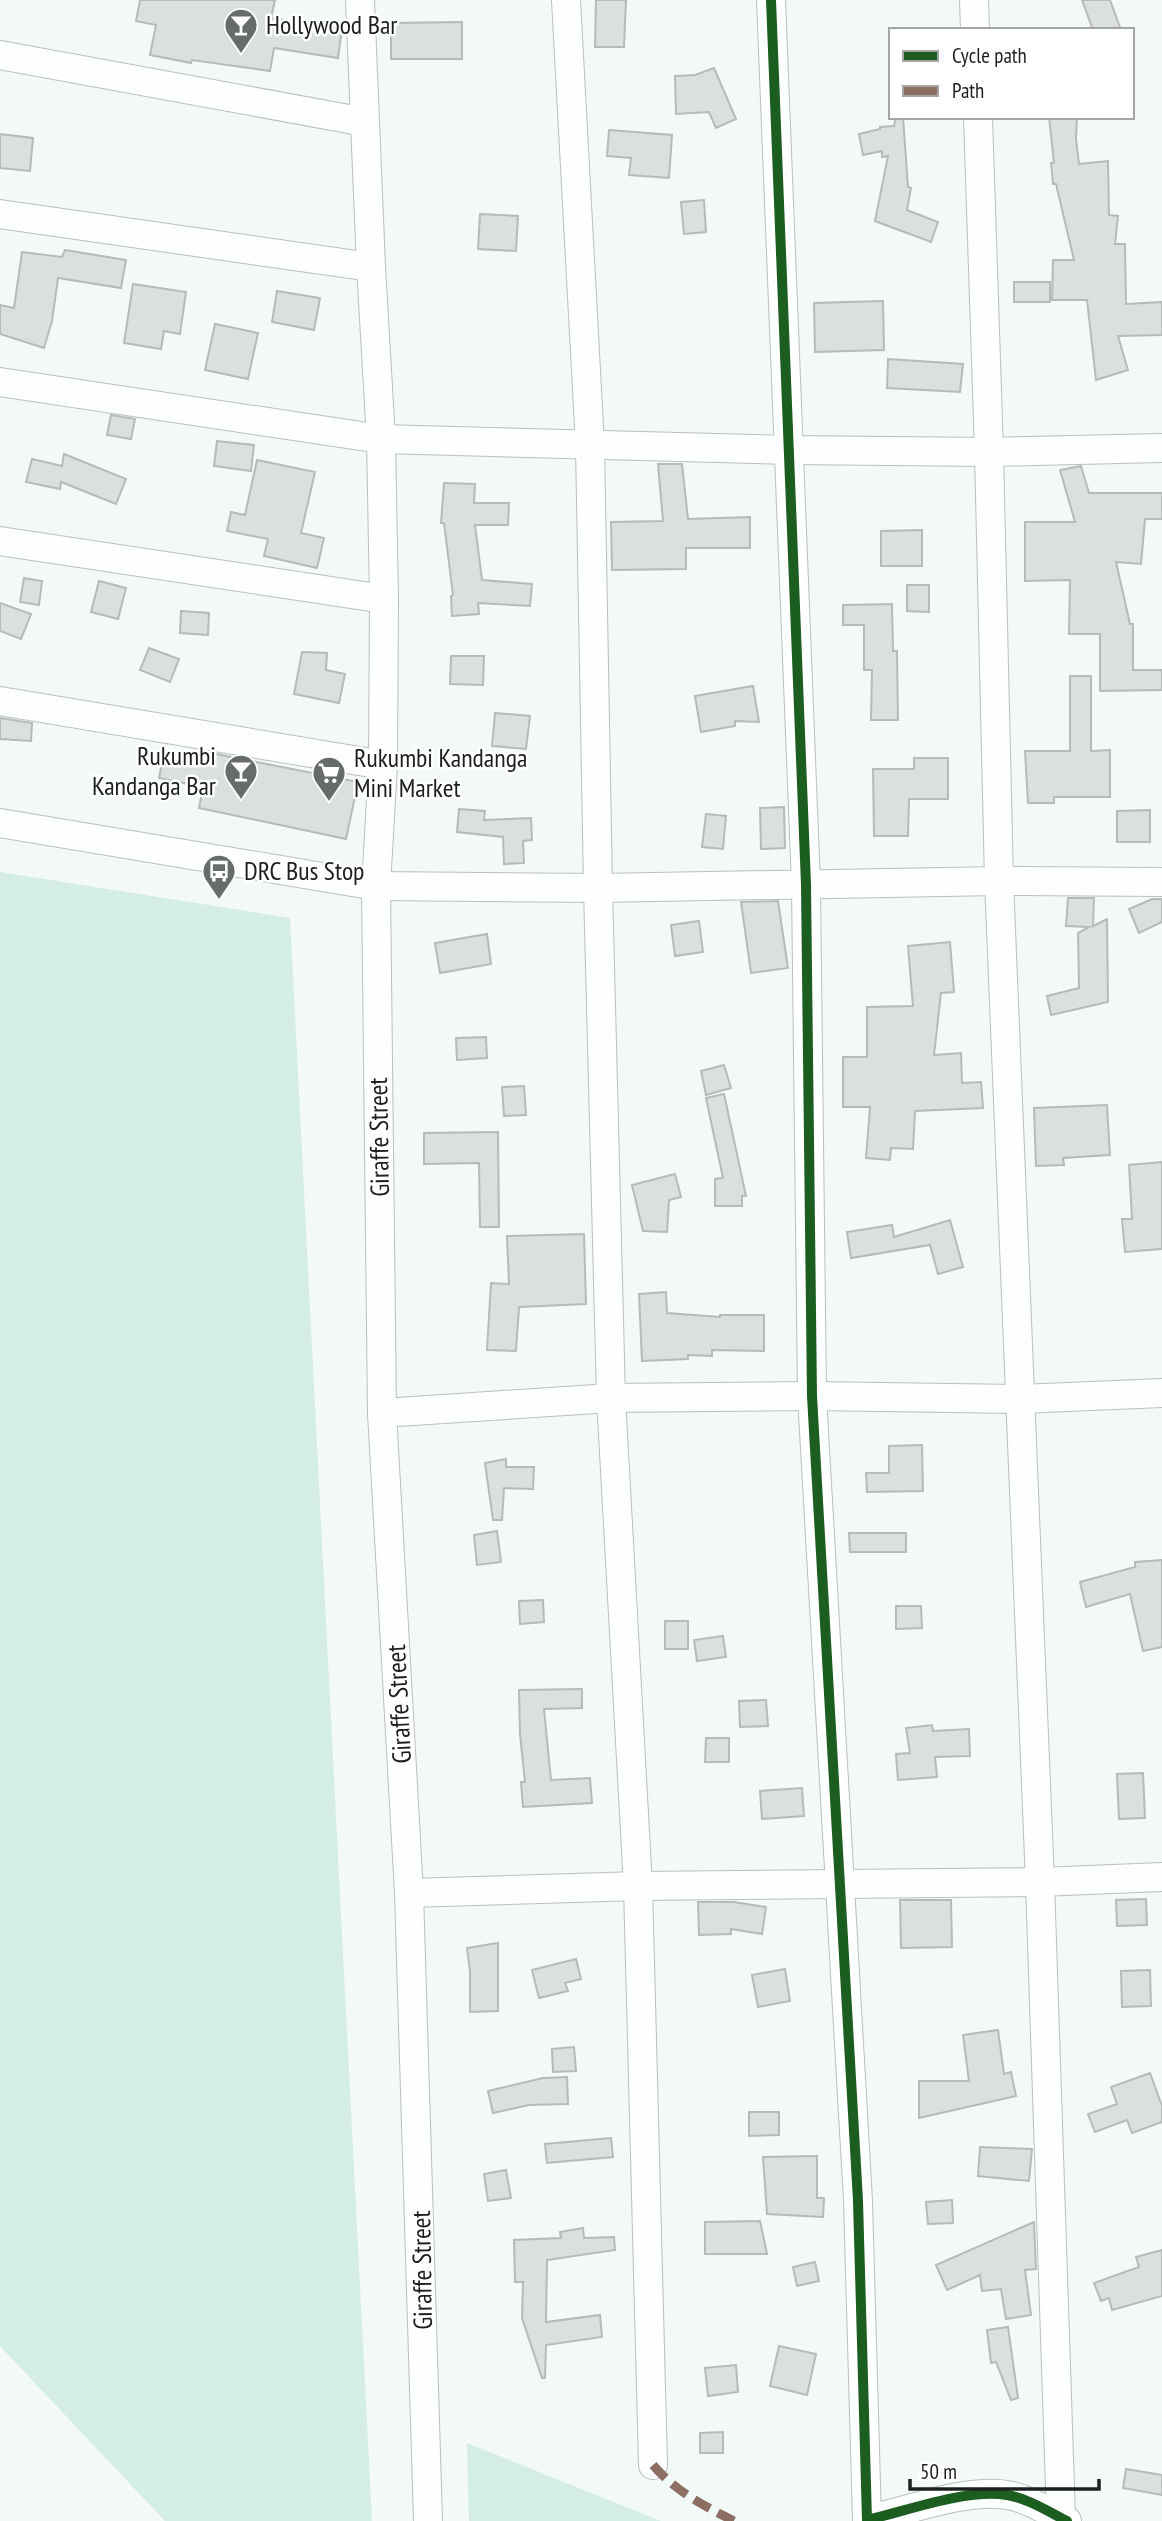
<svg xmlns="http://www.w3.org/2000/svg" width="1162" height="2521" font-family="'PT Sans Narrow',sans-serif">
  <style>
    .green { fill: #d4eee4 }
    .building { fill: #dae0dd; stroke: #b6bab8; stroke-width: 2 }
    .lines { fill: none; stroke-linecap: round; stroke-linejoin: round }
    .street-casing { stroke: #bac0bd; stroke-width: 30 }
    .street { stroke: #fdfefe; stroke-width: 28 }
    .quiet { stroke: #8d6e63; stroke-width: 9; stroke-dasharray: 18 9; stroke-linecap: butt }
    .cycleway-casing { stroke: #fff; stroke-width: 15 }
    .cycleway { stroke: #1b5e20; stroke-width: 10 }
    .labels { text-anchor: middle; stroke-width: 5; stroke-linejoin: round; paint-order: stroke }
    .poi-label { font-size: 26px; fill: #1b201e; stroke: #fff; text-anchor: start }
    .street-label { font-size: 26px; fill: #1b201e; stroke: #fff }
  </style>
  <rect width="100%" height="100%" fill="#f2f9f6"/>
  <g class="green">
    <path d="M0,872L290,918L372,2521H165L0,2346Z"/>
    <path d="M467,2443L661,2521H469Z"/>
  </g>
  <g class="building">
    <path d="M140,0H275L271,18L342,29L338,58L274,48L270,71L192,60L191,63L150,55L156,25L136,21Z"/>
    <path d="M596,0H626L624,47H595Z"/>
    <path d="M1082,0H1110L1121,30H1093Z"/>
    <path d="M462,22V59H391V23Z"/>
    <path d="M714,68L736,119L716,128L709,112L676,114L675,76L695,75Z"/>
    <path d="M896,117H903L908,187L911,188L907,210L938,222L931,242L875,221L888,156L882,157V151L863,155L859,134L880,129V127L894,126Z"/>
    <path d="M1049,117H1077L1076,139L1079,164L1108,161L1109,215L1118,216L1115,244H1125L1126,304L1162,302V335L1118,336L1128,370L1096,380L1087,300H1052L1053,260H1074L1056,184H1053L1051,163H1054Z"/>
    <path d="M609,130L672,135L669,178L629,175L631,158L607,156Z"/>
    <path d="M0,134L33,138L30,171L0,168Z"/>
    <path d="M704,200L706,232L684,234L681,202Z"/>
    <path d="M480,214L518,216L516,251L478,249Z"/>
    <path d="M65,250L126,260L121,288L58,278L52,321L44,348L0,334V305L14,308L22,252L62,257Z"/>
    <rect x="1014" y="282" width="36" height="20"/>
    <path d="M133,284L186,292L180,334L164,331L161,349L124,343Z"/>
    <path d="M277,291L320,298L314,330L272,322Z"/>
    <path d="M883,301L884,350L815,352L814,303Z"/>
    <path d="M215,324L258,333L248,379L205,370Z"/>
    <path d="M888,359L963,364L960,392L887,388Z"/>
    <path d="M111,415L135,419L131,439L107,435Z"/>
    <path d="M217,441L254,445L251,471L214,466Z"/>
    <path d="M64,454L126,479L116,504L61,482L60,489L26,482L32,459L62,466Z"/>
    <path d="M257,460L315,472L301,533L324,538L317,568L264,556L268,539L227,531L231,512L245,515Z"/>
    <path d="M658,464H682L688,519L750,517V548H686V569L612,570L611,522L663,521Z"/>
    <path d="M1081,466L1089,493H1162V519H1145L1141,564L1116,562L1130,624H1133V670H1162V690L1100,691V634H1069L1070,580L1025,581V522H1075L1060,470Z"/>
    <path d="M444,483L475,484L474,503H509L508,525H475L482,580L532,584L530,606L478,603L479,614L452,616L451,596L453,595L444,523H441Z"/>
    <path d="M922,530V566H881V531Z"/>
    <path d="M24,578L42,581L39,605L20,602Z"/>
    <path d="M99,581L126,588L118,619L91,612Z"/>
    <path d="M907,585H929V612L907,611Z"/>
    <path d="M0,603L31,614L21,639L0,631Z"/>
    <path d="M892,604L893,651H897L898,720H871L872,670H864V625H843V605Z"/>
    <path d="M181,611L209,613L208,635L180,633Z"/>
    <path d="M149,648L179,659L170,682L140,670Z"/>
    <path d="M302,652L327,653L326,670L345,674L339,703L294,694Z"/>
    <path d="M451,656H484L483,685L450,684Z"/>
    <path d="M1070,676H1091V751L1110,750V797H1054V803H1028L1025,751H1070Z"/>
    <path d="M753,686L759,722L735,721V726L701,732L695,696Z"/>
    <path d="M495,713L530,716L526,749L492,746Z"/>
    <path d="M0,718L32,723L31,741L0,739Z"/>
    <path d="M164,752L209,761L211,753L358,782L346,839L199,808L203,787L159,778Z"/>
    <path d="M914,758H948V799H909L908,836H874L873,769H914Z"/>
    <path d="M784,807L785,848L761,849L760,808Z"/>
    <path d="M459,809L485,811L484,820L531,818L532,840L523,841L524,863L504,864L503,837L457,832Z"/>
    <path d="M1150,810V842H1117V811Z"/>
    <path d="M706,814L726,816L723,849L702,847Z"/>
    <path d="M1068,898H1094L1093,926L1107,919L1108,1002L1051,1015L1047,996L1079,988L1078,933L1089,927L1066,926Z"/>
    <path d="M1152,899H1162V922L1139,933L1129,909Z"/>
    <path d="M778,901L788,968L751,973L741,902Z"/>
    <path d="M699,921L703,952L675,956L671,925Z"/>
    <path d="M487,934L491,964L440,973L435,943Z"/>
    <path d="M950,942L954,992L941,993L934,1055L961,1053L962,1083L981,1082L983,1108L915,1111L913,1149L891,1148L890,1160L866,1158L870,1107H843V1057H867V1007L913,1006L908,946Z"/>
    <path d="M486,1037L487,1058L457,1060L456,1038Z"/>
    <path d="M724,1065L731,1088L706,1095L701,1071Z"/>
    <path d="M524,1086L526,1115L504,1116L502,1087Z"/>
    <path d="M724,1094L746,1196H742V1206H715V1179L723,1178L706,1098Z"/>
    <path d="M1107,1105L1110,1155L1063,1158L1064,1165L1036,1166L1034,1108Z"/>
    <path d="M498,1132L499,1227H480L479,1163L424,1164V1133Z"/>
    <path d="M1162,1162V1249L1125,1252L1122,1219H1132L1129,1165Z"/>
    <path d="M675,1174L681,1197L669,1200L667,1232L643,1231L632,1185Z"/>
    <path d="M950,1220L963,1267L938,1274L930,1245L851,1258L847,1232L892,1225L894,1237Z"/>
    <path d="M584,1234L586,1304L519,1307L516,1351L487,1350L491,1283L509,1284L507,1236Z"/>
    <path d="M666,1292L667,1313L720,1317V1315H764V1351L712,1350V1356L688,1355V1359L642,1361L639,1294Z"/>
    <path d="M922,1445L923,1491L867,1492L866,1473H889V1446Z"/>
    <path d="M506,1459V1467H534L533,1489L504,1488L502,1520H493L485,1463Z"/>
    <path d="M497,1531L501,1562L477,1565L474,1535Z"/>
    <path d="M849,1533H906V1552H850Z"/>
    <path d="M1162,1560V1647L1143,1651L1130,1594L1086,1607L1080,1582L1135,1567V1562Z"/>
    <path d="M543,1600L544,1622L520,1624L519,1601Z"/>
    <path d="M896,1606H921L922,1628L896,1629Z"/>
    <rect x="665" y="1621" width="23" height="28"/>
    <path d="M723,1636L726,1657L697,1661L694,1640Z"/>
    <path d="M582,1689V1708L544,1709L551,1780L590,1778L592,1803L523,1807L521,1782H525L520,1734L519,1690Z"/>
    <path d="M766,1700L768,1726L740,1727L739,1701Z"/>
    <path d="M932,1725L933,1731L969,1729L970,1756L935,1757L937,1777L898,1780L896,1754L910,1753L906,1728Z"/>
    <path d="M706,1738H729V1762H705Z"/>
    <path d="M1143,1773L1145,1818L1119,1819L1117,1774Z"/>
    <path d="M802,1788L804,1816L762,1819L760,1791Z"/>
    <path d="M1146,1899L1147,1925L1117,1926L1116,1900Z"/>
    <path d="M900,1900H951L952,1947L901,1948Z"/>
    <path d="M698,1902H734L766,1907L762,1934L731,1929V1934L699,1935Z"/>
    <path d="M498,1943V2011L470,2012V1971L467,1948Z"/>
    <path d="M576,1959L581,1979L565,1983L568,1991L539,1998L532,1970Z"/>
    <path d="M785,1969L790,2001L758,2007L752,1975Z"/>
    <path d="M1150,1970L1151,2006L1122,2007L1121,1971Z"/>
    <path d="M998,2030L1004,2074L1011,2072L1016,2096L919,2118V2081H969L963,2035Z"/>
    <path d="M574,2047L576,2071L553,2072L552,2049Z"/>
    <path d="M1150,2073L1162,2106V2122L1132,2133L1127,2120L1095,2132L1088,2114L1117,2104L1111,2087Z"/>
    <path d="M567,2077L568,2104L529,2105L493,2113L488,2091L543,2078Z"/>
    <path d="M749,2112H779V2135L749,2136Z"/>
    <path d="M611,2138L613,2157L547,2163L545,2144Z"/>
    <path d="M980,2147L1032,2149L1029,2181L978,2176Z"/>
    <path d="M817,2156V2198H824L823,2217L767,2214L763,2157Z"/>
    <path d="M506,2170L511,2198L488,2201L484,2174Z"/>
    <path d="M952,2200L953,2223L928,2224L926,2202Z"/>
    <path d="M760,2221L767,2254H705V2222Z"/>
    <path d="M1034,2222L1036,2269L1025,2270L1031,2315L1006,2319L1001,2289L982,2291L980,2275L947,2290L936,2265Z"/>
    <path d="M583,2228L584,2238L614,2237L615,2250L547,2260L546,2322L600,2315L602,2337L546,2345L545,2378H542L522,2318L523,2282H515L514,2240L561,2238L560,2232Z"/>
    <path d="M1162,2250V2296L1112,2310L1109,2298L1101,2301L1094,2283L1139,2267L1136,2257Z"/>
    <path d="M815,2262L819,2281L797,2286L793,2267Z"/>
    <path d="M1008,2327L1018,2398L1011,2400L996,2362L991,2363L987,2330Z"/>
    <path d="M779,2346L816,2354L807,2395L770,2386Z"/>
    <path d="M736,2365L738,2392L708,2396L705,2368Z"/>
    <path d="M723,2432V2453H700V2433Z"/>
    <path d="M1126,2469L1162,2475V2495L1123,2488Z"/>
  </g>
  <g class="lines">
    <defs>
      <g id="street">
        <path d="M360,0L371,267L381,439L384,599L383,765L376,886L382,1413L409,1893L428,2521"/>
        <path d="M566,0L590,445L598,888L611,1398L638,1886L653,2465"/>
        <path d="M771,0L806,885L812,1396L858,2201L867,2520C906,2511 968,2488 1007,2495C1027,2498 1049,2512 1067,2521"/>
        <path d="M974,0L975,30"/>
        <path d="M0,55L365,122"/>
        <path d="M978,117L989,452L999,881L1040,1882L1061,2518"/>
        <path d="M0,214L371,267"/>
        <path d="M0,382L381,439L790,450L989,452L1162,448"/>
        <path d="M0,541L384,599"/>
        <path d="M0,701L383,765"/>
        <path d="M0,823L376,886L598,888L999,881L1162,882"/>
        <path d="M382,1413L611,1398L812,1396L1021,1399L1162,1393"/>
        <path d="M409,1893L638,1886L1040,1882L1162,1877"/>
      </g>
    </defs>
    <use href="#street" class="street-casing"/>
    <use href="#street" class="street"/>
    <path class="quiet" d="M653,2465C675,2491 704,2506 734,2521"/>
    <defs>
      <path id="cycleway" d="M771,0L806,885L812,1396L858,2201L867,2520C906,2511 968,2488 1007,2495C1027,2498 1049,2512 1067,2521"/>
    </defs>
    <use href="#cycleway" class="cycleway-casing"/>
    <use href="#cycleway" class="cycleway"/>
  </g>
  <defs>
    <symbol id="bar-pin" viewBox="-11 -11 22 30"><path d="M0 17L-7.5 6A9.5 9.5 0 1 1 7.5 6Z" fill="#666c6a" stroke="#fff"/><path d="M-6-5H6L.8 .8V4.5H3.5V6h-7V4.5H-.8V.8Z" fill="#fff"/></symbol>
    <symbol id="supermarket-pin" viewBox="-11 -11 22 30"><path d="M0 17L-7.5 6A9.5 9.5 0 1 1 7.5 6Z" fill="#666c6a" stroke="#fff"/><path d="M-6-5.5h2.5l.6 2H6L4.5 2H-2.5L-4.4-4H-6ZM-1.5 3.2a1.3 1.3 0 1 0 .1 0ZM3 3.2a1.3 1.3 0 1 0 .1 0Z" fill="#fff"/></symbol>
    <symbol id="bus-pin" viewBox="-11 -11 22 30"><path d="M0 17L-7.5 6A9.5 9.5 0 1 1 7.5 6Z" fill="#666c6a" stroke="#fff"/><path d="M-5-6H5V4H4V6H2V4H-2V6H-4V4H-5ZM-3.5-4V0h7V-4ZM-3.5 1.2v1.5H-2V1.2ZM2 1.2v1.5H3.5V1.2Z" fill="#fff"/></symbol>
  </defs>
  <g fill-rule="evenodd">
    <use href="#bar-pin" x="222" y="6" width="38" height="52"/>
    <use href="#bar-pin" x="222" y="752" width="38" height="52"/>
    <use href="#supermarket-pin" x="310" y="754" width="38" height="52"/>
    <use href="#bus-pin" x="200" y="852" width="38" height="52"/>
  </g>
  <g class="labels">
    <g class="poi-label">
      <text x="266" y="34">Hollywood Bar</text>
      <text x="216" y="765" text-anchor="end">Rukumbi<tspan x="216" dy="30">Kandanga Bar</tspan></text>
      <text x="354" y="767">Rukumbi Kandanga<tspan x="354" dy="30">Mini Market</tspan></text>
      <text x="244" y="880">DRC Bus Stop</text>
    </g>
    <g class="street-label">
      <text transform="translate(379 1137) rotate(-91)" y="9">Giraffe Street</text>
      <text transform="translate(399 1704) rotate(-93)" y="9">Giraffe Street</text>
      <text transform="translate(422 2270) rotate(-91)" y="9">Giraffe Street</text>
    </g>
  </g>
  <rect x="889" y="28" width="245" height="91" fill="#ffffff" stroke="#a4a6a5" stroke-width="2"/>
  <rect x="903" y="51" width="35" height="10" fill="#1b5e20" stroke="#a4a6a5" stroke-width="2"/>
  <text x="952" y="63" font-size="21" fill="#1b201e">Cycle path</text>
  <rect x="903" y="86" width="35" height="10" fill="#8d6e63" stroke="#a4a6a5" stroke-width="2"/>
  <text x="952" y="98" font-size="21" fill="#1b201e">Path</text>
  <path d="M910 2479v10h189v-10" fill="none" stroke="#1b201e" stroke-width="3.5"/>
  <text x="920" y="2479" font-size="21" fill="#1b201e" stroke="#ffffff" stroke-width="5" paint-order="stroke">50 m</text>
</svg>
